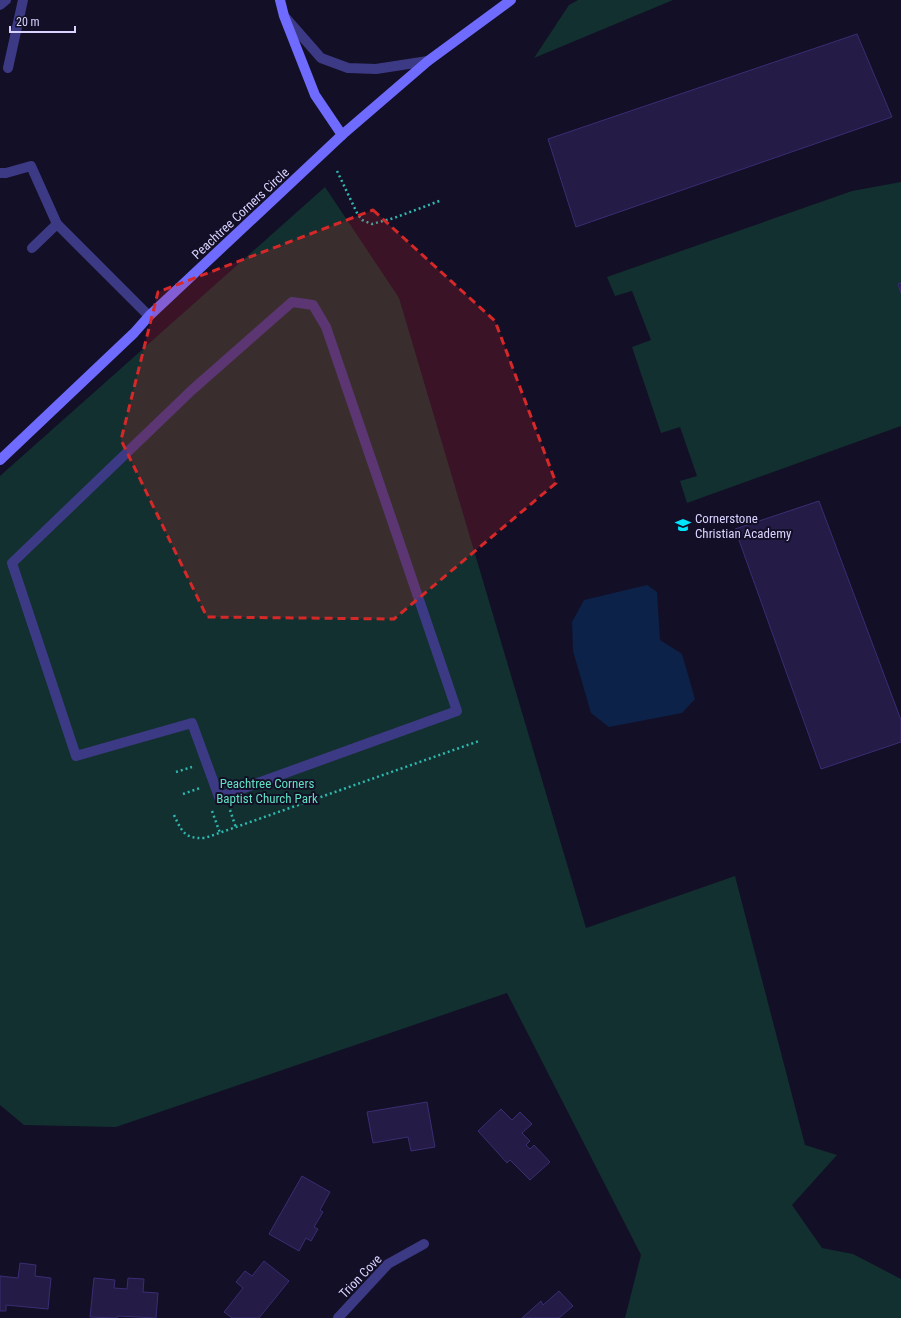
<svg xmlns="http://www.w3.org/2000/svg" width="901" height="1318" font-family="'Roboto Condensed',sans-serif">
  <style>
    .green { fill: #12302f }
    .water { fill: #0c2248 }
    .building { fill: #241b47; stroke: #3b2d73 }
    .lines { fill: none; stroke-linecap: round; stroke-linejoin: round }
    .path { stroke: #2fb8b0; stroke-width: 2.5; stroke-dasharray: 2 3; stroke-linecap: butt }
    .lane { stroke: #3d3a85; stroke-width: 10 }
    .street { stroke: #3d3a85; stroke-width: 10 }
    .secondary { stroke: #6f6bff; stroke-width: 10 }
    .marked { fill: #d62828; fill-opacity: 0.2; stroke: #d62828; stroke-width: 3; stroke-dasharray: 8 5; stroke-linejoin: round }
    .labels { text-anchor: middle; stroke-width: 4; stroke-linejoin: round; paint-order: stroke }
    .street-label { font-size: 13px; fill: #d9d4ff; stroke: #130f26 }
    .poi-label { font-size: 13px; fill: #d9d4ff; stroke: #130f26; text-anchor: start }
    .park-label { font-size: 13px; fill: #5fe0c0; stroke: #130f26 }
  </style>
  <rect width="100%" height="100%" fill="#130f26"/>
  <g class="green">
    <path d="M578,0H673L534,58L569,5Z"/>
    <path d="M901,182V426L687,503L680,481L697,476L680,427L661,433L632,347L651,340L632,291L615,296L607,277L852,191Z"/>
    <path d="M325,187L399,298L586,928L735,876L805,1145L837,1155L792,1205L822,1248L853,1254L901,1279V1318H625L641,1255L507,993L116,1127L24,1125L0,1105V476Z"/>
  </g>
  <path class="water" d="M647,585L657,592L660,640L682,654L695,699L682,713L609,727L591,713L573,651L572,622L584,600Z"/>
  <g class="building">
    <path d="M857,34L892,117L576,227L548,139Z"/>
    <path d="M901,283V293L898,284Z"/>
    <path d="M819,501L901,720V742L821,769L735,529Z"/>
    <path d="M427,1102L435,1147L411,1151L408,1137L373,1143L367,1112Z"/>
    <path d="M501,1109L512,1120L520,1112L532,1124L522,1133L530,1141L526,1145L530,1149L534,1145L550,1162L530,1180L510,1160L507,1163L478,1131Z"/>
    <path d="M302,1176L330,1192L320,1210L323,1212L314,1227L318,1229L311,1241L306,1238L299,1251L269,1234Z"/>
    <path d="M264,1261L289,1281L259,1318H232L224,1312L243,1288L236,1282L245,1271L252,1276Z"/>
    <path d="M20,1263L36,1265L35,1276L51,1278L48,1309L6,1305V1311H0V1276L18,1278Z"/>
    <path d="M94,1278L115,1280L114,1288L127,1289L128,1278L144,1279L143,1292L158,1293L156,1318L118,1316L117,1318L90,1317Z"/>
    <path d="M559,1291L573,1306L559,1318H522L541,1301L543,1305Z"/>
  </g>
  <g class="lines">
    <g class="path">
      <path d="M337,171L357,213L362,220L372,224L394,218L442,200"/>
      <path d="M176,772L192,767"/>
      <path d="M183,794L200,788"/>
      <path d="M230,810L236,828"/>
      <path d="M212,811L220,833"/>
      <path d="M174,815C182,832 185,839 205,838L479,741"/>
    </g>
    <g class="lane">
      <path d="M0,5L6,0"/>
      <path d="M8,68L23,0"/>
      <path d="M0,173H6L31,166L57,224L149,316"/>
      <path d="M32,248L57,224"/>
      <path d="M292,302L313,305L326,327L457,711L219,797L192,723L76,756L12,563L192,390Z"/>
    </g>
    <g class="street">
      <path d="M285,17L321,58L348,68L376,69L428,61"/>
      <path d="M338,1318L388,1264L424,1244"/>
    </g>
    <g class="secondary">
      <path d="M280,0L284,16L315,95L342,135"/>
      <path d="M0,460L134,333L149,316L342,135L428,61L511,0"/>
    </g>
  </g>
  <path class="marked" d="M373,210L495,321L556,483L394,619L207,617L121,440L158,292Z"/>
  <defs>
    <symbol id="school-bare" viewBox="-9 -9 18 18"><path d="M0-5L7-2L0 1L-7-2ZM-4 1L0 2.5L4 1V4Q0 6-4 4Z" fill="#00e5ff" stroke="#130f26" stroke-width="2.5" paint-order="stroke"/></symbol>
  </defs>
  <g fill-rule="evenodd">
    <use href="#school-bare" x="672" y="514" width="22" height="22"/>
  </g>
  <g class="labels">
    <g class="street-label">
      <text transform="translate(240 213) rotate(-43)" y="5">Peachtree Corners Circle</text>
      <text transform="translate(360 1276) rotate(-46)" y="5">Trion Cove</text>
    </g>
    <g class="poi-label">
      <text x="695" y="523">Cornerstone<tspan x="695" dy="15">Christian Academy</tspan></text>
    </g>
    <g class="park-label">
      <text x="267" y="788">Peachtree Corners<tspan x="267" dy="15">Baptist Church Park</tspan></text>
    </g>
  </g>
  <path d="M10 26v6h65v-6" fill="none" stroke="#d9d4ff" stroke-width="2"/>
  <text x="16" y="26" font-size="12" fill="#d9d4ff" stroke="#130f26" stroke-width="3" paint-order="stroke">20 m</text>
</svg>
